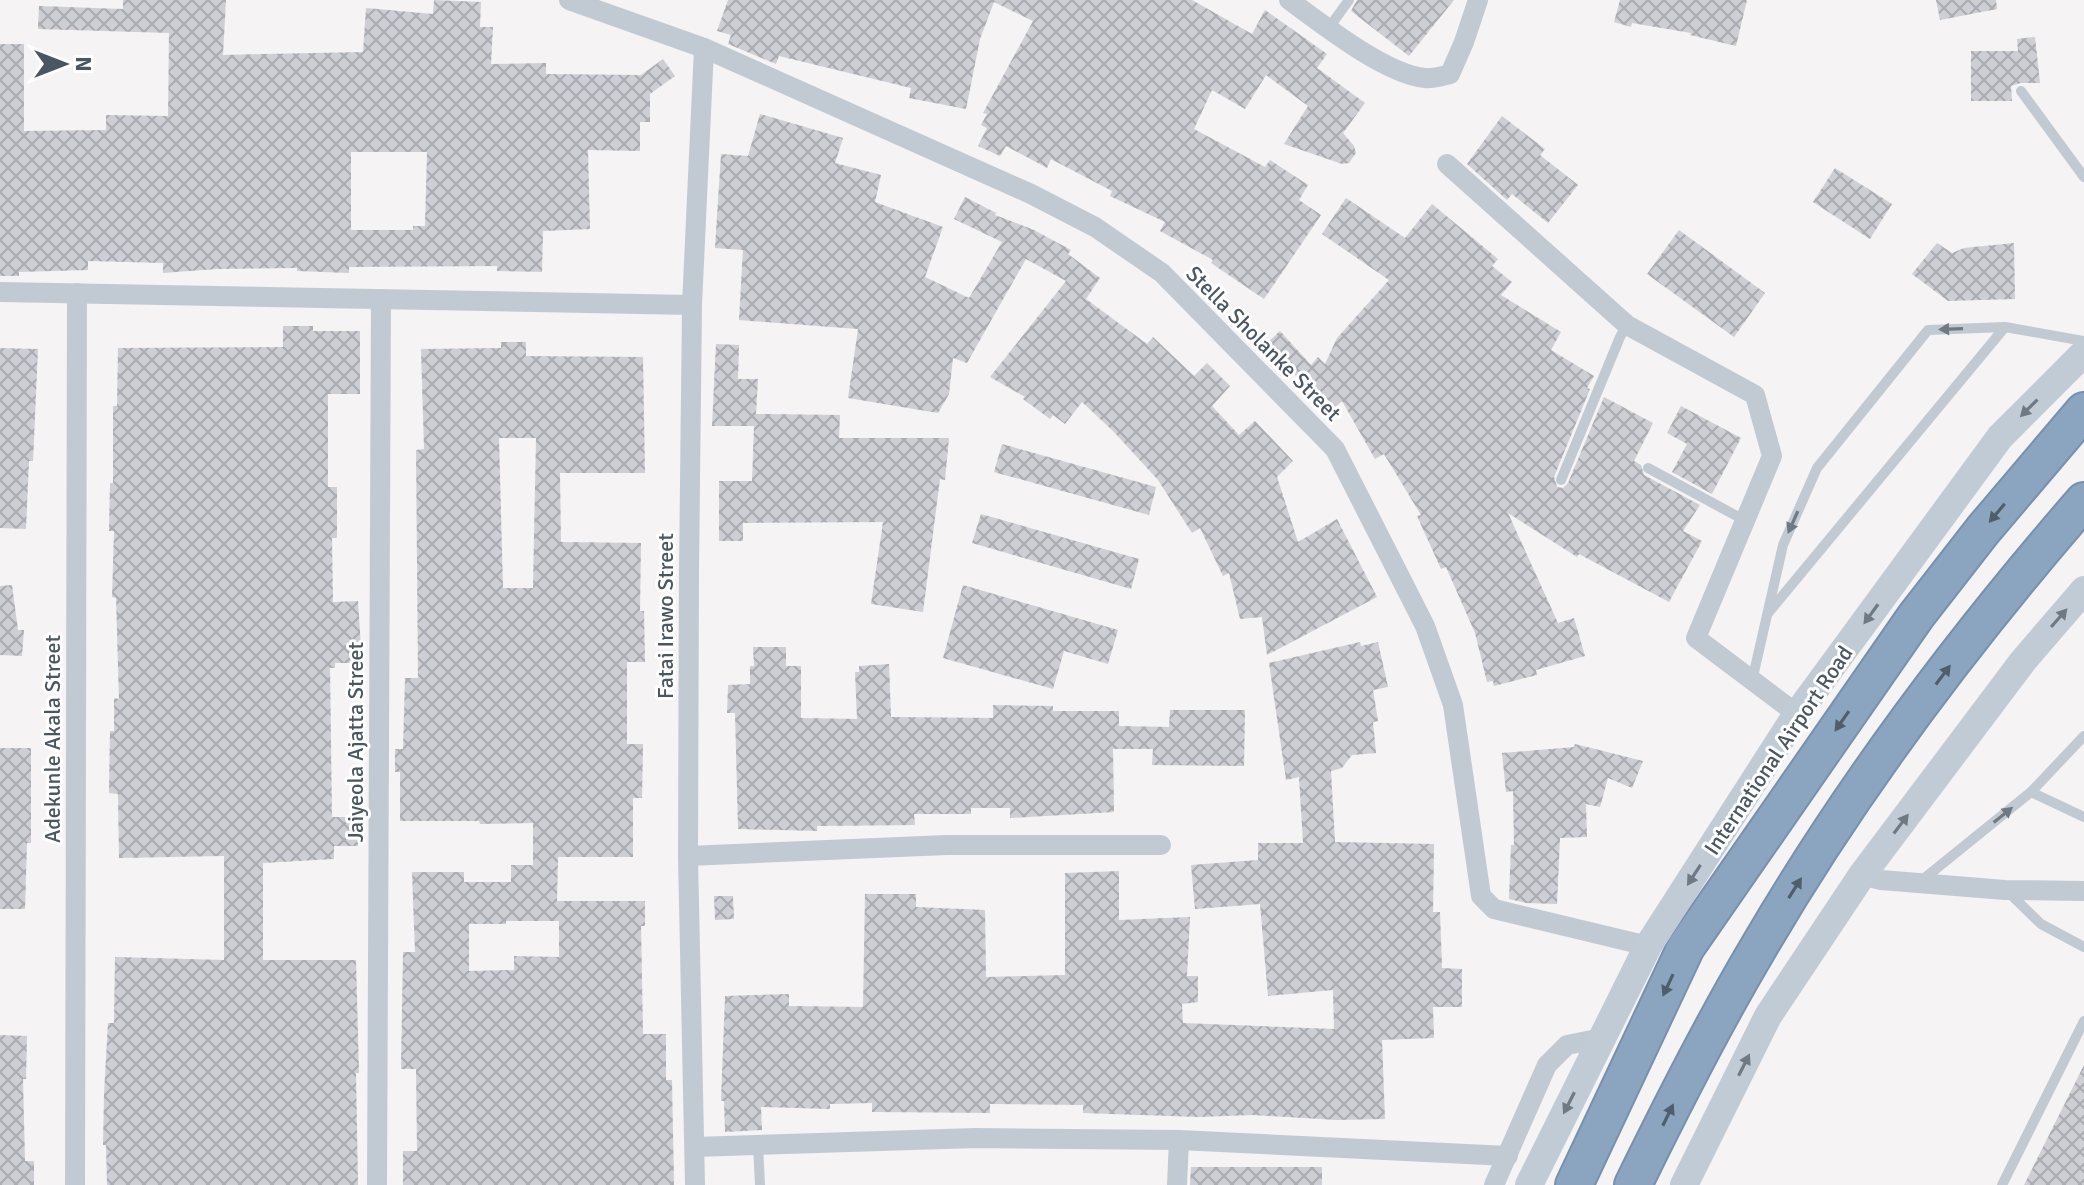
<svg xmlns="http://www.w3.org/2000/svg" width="2084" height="1185" font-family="Signika,sans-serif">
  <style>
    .building { fill: url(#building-cross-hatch); fill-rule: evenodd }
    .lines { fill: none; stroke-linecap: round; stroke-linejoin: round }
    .motorway-casing { stroke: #7690ad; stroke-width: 40 }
    .service { stroke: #c1cad2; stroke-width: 10 }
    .minor { stroke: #c1cad2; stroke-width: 20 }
    .secondary { stroke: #c1cbd6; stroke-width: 28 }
    .motorway { stroke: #8ba5c1; stroke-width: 36 }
    .oneway { fill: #6e7983 }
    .oneway2 { fill: #6e7984 }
    .oneway3 { fill: #505e6b }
    .labels { text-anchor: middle; stroke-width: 6; stroke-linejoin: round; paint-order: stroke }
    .street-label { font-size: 22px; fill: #4a5661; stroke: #fff }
  </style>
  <defs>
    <pattern id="building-cross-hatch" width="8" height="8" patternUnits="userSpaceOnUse" patternTransform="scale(2)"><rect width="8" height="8" fill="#cdcfd5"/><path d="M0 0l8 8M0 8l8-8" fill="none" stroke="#a8abb0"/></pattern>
  </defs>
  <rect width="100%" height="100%" fill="#f5f3f3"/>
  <g class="building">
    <path d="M123,0H226L223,55L363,52L366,8L433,14L434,0L481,2L480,27H493L491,64L546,63V74L641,75L663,59L675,76L650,94V122H640V151L588,150L590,229L543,231L542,272L497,271V266L349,267V273L297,271V268L217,269L163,273V263L88,261V270L19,272V276H0V44H24V131L106,130V115L168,116L169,33L38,29L39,6L123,9ZM351,152H427L425,226H413V230H351Z"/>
    <path d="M728,0H1192L1252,34L1265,10L1327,54L1317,68L1365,103L1343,133L1354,146L1356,153L1349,163L1342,164L1284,144L1308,106L1266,75L1245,109L1212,90L1194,129L1265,167L1270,160L1308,185L1299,200L1321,215L1264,299L1211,263L1213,260L1160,231L1165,222L1110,196L1112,191L1051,159L1047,168L1006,146L1000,156L978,146L987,128L981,125L987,114L983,113L1033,21L994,2L980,39L966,109L909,98L911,88L779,56L776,64L728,44L731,35L717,31Z"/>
    <path d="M1357,0H1454L1409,56L1351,11Z"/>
    <path d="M1620,0H1747L1736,46L1690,35L1691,33L1632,23L1631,27L1614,22Z"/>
    <path d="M1936,0H1996L1997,9L1940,20Z"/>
    <path d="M2035,37L2040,83H2021L2011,86L2012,101H1971V51H2018L2017,39Z"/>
    <path d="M760,114L843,138L835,163L881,175L875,202L943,227L925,277L969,298L1002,242L954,219L965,197L996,213L995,215L1034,230L1071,250L1068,254L1100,278L1086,299L1147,344L1153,337L1194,376L1207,363L1230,386L1212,406L1239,435L1255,421L1293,461L1277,477L1298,542L1337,519L1377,597L1267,655L1262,617L1240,619L1229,573L1223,576L1200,528L1192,533L1158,480L1114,432L1082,402L1065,424L1053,415L1050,419L1023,399L1025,397L990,377L1066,281L1026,259L967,363L953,358L949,394L938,413L848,398L858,329L739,320L743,250L715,248L721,154L748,156Z"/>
    <path d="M1502,116L1545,149L1540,155L1578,185L1548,223L1512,194L1507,200L1467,164Z"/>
    <path d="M1835,168L1892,204L1870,239L1813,202Z"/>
    <path d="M1346,198L1405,238L1432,204L1498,259L1492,266L1512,282L1501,295L1561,332L1551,350L1594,376L1587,388L1590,389L1554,477L1557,487L1563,488L1568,483L1604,397L1653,423L1634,461L1641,465L1644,475L1700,505L1683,531L1702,541L1669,602L1579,554L1577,557L1508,513L1558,623L1574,618L1585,656L1536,670L1537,675L1494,686L1493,681L1487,682L1475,633L1446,567L1441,569L1417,516L1421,515L1384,454L1375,459L1342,401L1335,407L1311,382L1307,388L1266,344L1280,331L1311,365L1318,357L1325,364L1337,338L1389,280L1322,234Z"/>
    <path d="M1679,230L1765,293L1734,337L1647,274Z"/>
    <path d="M1937,243L1952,253L1964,248L2014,243L2015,299L1948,301L1912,274Z"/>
    <path d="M283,326H313V331H360V394H328V487H337V538H332L333,602L358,601L362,663H335V668H330L332,817H358V846H334V859L263,863V960H356L359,1073H356L358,1185H107L106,1145H103L104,1094L108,1023H114L115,957L224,960V856L119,858L118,794L109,793L110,731H114V698L119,699L116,598L112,597L114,531H109L110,483H113V406H117L118,348L283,347Z"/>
    <path d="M501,342H526V356L643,357L645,473H560L561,542L641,543L640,611H644L645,662H627V744H643L642,798H633V857H558L557,901H645V926H641L643,1034H666V1080H672L674,1185H403V1151H417L416,1069H401L403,952H415L412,872H464V882H511V865H533V823L480,824L479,821H400V772H395V749H403L405,678H418L416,450L424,449L421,349L501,348ZM499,438H536L533,588H503ZM506,921H559V957L514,956V970L469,971V924H506Z"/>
    <path d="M716,344L739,345L738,379H758L756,414L840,415L839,438H949L945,480L940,479L923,612L871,604L883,522L743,523V541H719V481H752L754,426H712Z"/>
    <path d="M0,348L38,349L33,461H29L26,529L0,528Z"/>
    <path d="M1681,406L1741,438L1712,494L1672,472L1687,444L1667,433Z"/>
    <path d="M1002,444L1156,487L1149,515L994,472Z"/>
    <path d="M981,514L1139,559L1131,589L972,543Z"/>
    <path d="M12,585L18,630H24L22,656L0,655V586Z"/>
    <path d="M963,585L1118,630L1108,664L1064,651L1053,689L943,658Z"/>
    <path d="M1360,642L1361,646L1378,642L1388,687L1373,690L1378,721L1373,722L1376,753L1352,755L1342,768L1331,771L1335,842L1434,844L1433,912H1440L1442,968L1462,969V1007H1433L1434,1038L1382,1040L1385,1119L1337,1120L1252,1115L1199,1117L1083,1113V1105L990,1104V1113L872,1112V1103L830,1104V1109L761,1107L762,1130L725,1132L724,1101H721L725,996L789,994V1006L863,1007L865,894H916V907L985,910L986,977L1065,975V873L1119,871V920L1190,917L1187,976H1198V1002L1182,1004L1183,1023L1334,1029L1333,990L1268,996L1260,904L1195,909L1191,865L1258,860V843H1303L1299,777L1286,780L1269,663Z"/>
    <path d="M753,647H786V666H801V718L857,719L855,672H859V666L889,664L891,717L993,718V705L1053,706V711H1119V726L1169,727L1170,710H1245L1244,766L1152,765L1153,749H1113L1114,812L1010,818V808H971V814H914L915,825L817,826V831L738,829L735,713H727L728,685L750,684V666H754Z"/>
    <path d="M1575,744L1643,761L1632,788L1608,778L1600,807L1586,804L1587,837L1560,838L1557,904L1526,903L1509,899L1511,845H1514L1513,791L1506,792L1502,753L1574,747Z"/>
    <path d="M0,748H31V843H27L25,909H0Z"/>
    <path d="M714,896H733L734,919L715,920Z"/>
    <path d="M0,1035L27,1036L26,1079H23L25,1161H34V1185H0Z"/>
    <path d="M2084,1065V1185H2024Z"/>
    <path d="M1191,1167H1322V1185H1190Z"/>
  </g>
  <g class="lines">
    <defs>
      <g id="motorway">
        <path d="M1574,1185L1686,947L1916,616L1983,530L2084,411"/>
        <path d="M1633,1185C1672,1105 1712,1026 1757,950C1850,790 1963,640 2084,501"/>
      </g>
    </defs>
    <use href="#motorway" class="motorway-casing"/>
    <g class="service">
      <path d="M1328,29L1349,0"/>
      <path d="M2021,91L2084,177"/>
      <path d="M1648,468L1746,521"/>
      <path d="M1561,480L1620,337L1627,325"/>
      <path d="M1769,612L2005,327"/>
      <path d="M1752,681L1783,545L1817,468L1928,330L2005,327L2084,341"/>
      <path d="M2031,792L2084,817"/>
      <path d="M1921,881L2031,792L2084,736"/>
      <path d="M2007,891L2041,924L2084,947"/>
      <path d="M758,1145L760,1185"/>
      <path d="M2002,1185L2084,1021"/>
    </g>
    <g class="minor">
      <path d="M569,0L704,48L1031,194L1095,227L1162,273L1335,449L1425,626L1453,705L1481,896L1494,909L1648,946"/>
      <path d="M1289,0C1322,24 1385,74 1425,78C1433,79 1442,76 1450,74L1464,42L1478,0"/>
      <path d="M1447,164L1627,325L1755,395L1772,456L1696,638L1797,714"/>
      <path d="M0,292L692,305"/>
      <path d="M688,856L947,845H1161"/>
      <path d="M1862,875L1881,880L2005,890L2084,891"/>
      <path d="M695,1147L976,1138L1179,1140L1508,1156"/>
      <path d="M75,1185L77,293"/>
      <path d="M377,1185L381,299"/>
      <path d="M695,1185L688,856L689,571L692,305L704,48"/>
      <path d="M1177,1185L1179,1140"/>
      <path d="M1494,1185L1547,1065L1567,1045L1602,1038"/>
    </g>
    <g class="secondary">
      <path d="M1529,1185L1648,946L1797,714L2000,437L2084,353"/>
      <path d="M1684,1185L1768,1016L1862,875L2023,661L2084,590"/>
    </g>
    <use href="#motorway" class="motorway"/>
  </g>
  <defs><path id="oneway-solid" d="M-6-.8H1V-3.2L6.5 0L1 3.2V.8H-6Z" transform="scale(2)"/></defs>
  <g class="oneway">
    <use href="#oneway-solid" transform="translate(1951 329) rotate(178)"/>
    <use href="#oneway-solid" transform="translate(1793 522) rotate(114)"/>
    <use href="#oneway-solid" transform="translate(2003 815) rotate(-39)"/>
  </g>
  <g class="oneway2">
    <use href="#oneway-solid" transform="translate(2029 408) rotate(135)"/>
    <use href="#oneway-solid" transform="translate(1871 614) rotate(126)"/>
    <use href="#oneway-solid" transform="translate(2059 618) rotate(-49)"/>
    <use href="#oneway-solid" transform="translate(1901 824) rotate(-53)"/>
    <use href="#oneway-solid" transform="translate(1694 875) rotate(123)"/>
    <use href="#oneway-solid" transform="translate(1744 1065) rotate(-63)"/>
    <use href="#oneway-solid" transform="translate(1569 1103) rotate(117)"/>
  </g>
  <g class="oneway3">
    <use href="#oneway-solid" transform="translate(1997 513) rotate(130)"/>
    <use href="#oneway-solid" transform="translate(1943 675) rotate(-53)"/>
    <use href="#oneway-solid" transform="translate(1842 721) rotate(125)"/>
    <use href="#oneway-solid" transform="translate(1795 888) rotate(-58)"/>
    <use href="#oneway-solid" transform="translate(1668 985) rotate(115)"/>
    <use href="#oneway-solid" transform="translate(1668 1115) rotate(-64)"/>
  </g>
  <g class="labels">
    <g class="street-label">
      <text transform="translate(1264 343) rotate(45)" y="8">Stella Sholanke Street</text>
      <text transform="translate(665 616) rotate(-90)" y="8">Fatai Irawo Street</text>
      <text transform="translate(52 739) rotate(-90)" y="8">Adekunle Akala Street</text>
      <text transform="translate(355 742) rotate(-90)" y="8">Jaiyeola Ajatta Street</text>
      <text transform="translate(1778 750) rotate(-56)" y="8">International Airport Road</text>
    </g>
  </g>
  <g transform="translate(64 64) rotate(90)" stroke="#ffffff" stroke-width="6" paint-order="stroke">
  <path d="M0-6L14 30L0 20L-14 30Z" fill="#4a5661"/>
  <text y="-12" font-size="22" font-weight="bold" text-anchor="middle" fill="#4a5661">N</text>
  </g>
</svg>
